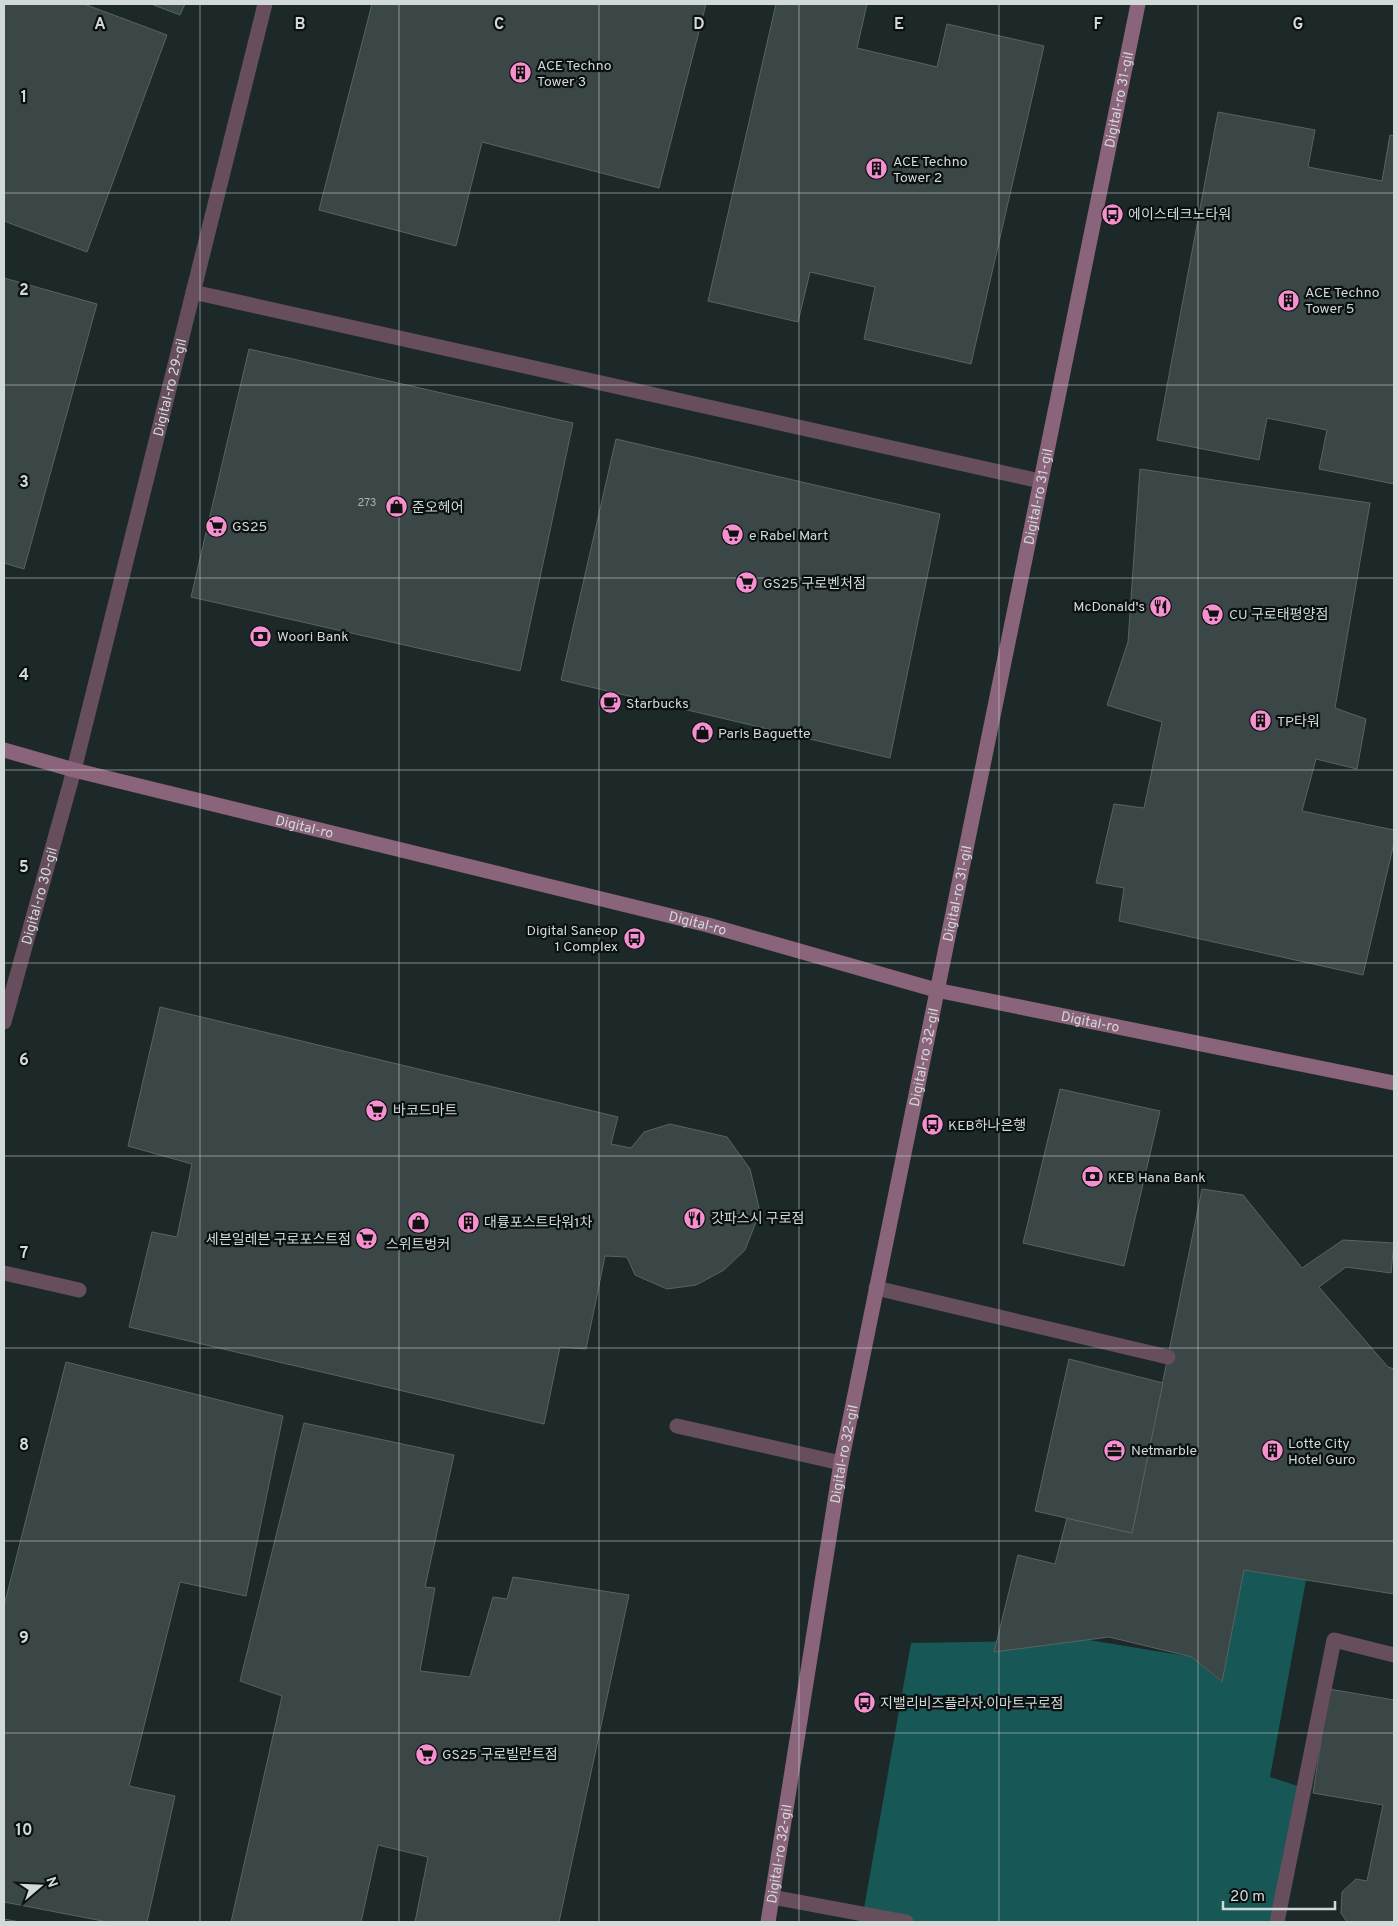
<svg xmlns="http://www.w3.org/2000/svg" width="1398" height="1926" font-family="Overpass,'Noto Sans KR',sans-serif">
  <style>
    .green { fill: #175756 }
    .building { fill: #3a4746; stroke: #566463 }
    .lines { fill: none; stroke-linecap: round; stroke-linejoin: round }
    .lane { stroke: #664e5c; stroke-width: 15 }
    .street { stroke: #664e5c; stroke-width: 15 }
    .secondary { stroke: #8a647a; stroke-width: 15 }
    .grid { fill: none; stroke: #d2d9d9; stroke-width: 1; stroke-opacity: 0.55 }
    .labels { text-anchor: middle; stroke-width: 4.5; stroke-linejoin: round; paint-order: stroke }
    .number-label { font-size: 11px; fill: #acb4b4 }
    .poi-label { font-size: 14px; fill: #d2d9d9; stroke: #0b1010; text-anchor: start }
    .street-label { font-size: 14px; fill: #d2d9d9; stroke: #0b1010 }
    .grid-label { font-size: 16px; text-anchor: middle; font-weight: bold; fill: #d2d9d9; stroke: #0b1010; stroke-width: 4.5; stroke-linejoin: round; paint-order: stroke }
  </style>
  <rect width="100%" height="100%" fill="#1d2929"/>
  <path class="green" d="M1244,1570L1306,1580L1270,1777L1304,1788L1277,1922H906L863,1914L911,1643L1089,1640L1192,1657L1221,1682Z"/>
  <g class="building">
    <path d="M4,4H84L167,35L87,252L4,221Z"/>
    <path d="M151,4H185L180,15Z"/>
    <path d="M372,4H706L659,188L482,142L456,246L319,210Z"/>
    <path d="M776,4H867L857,48L937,67L947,24L1044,46L971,364L864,339L875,287L810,272L798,322L708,301Z"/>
    <path d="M1218,112L1315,130L1308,167L1382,181L1390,135L1394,136V484L1319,469L1327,430L1267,418L1259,460L1157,440Z"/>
    <path d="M4,278L97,304L24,569L4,563Z"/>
    <path d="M249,349L573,423L520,671L191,597Z"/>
    <path d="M616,439L940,514L890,758L561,680Z"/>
    <path d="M1140,469L1370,503L1335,708L1366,719L1357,769L1316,759L1302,811L1394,830V843L1363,975L1119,921L1124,888L1096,883L1114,804L1144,808L1162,722L1107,705L1128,642Z"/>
    <path d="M160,1007L618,1117L611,1144L631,1148L644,1132L670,1124L727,1137L750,1169L760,1212L745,1250L724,1270L696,1285L667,1289L635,1275L627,1257L605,1256L586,1349L560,1347L544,1424L129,1327L152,1232L177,1237L192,1164L128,1146Z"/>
    <path d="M1060,1089L1160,1111L1124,1266L1023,1243Z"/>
    <path d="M1202,1189L1243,1195L1302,1268L1343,1240L1394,1243L1391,1273L1346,1267L1319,1287L1388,1367L1394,1369V1594L1244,1570L1222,1682L1192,1657L1109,1637L994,1652L1018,1555L1055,1564L1067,1518L1132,1533Z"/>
    <path d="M1069,1359L1163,1383L1132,1533L1035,1511Z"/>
    <path d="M66,1362L283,1416L246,1596L180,1582L129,1786L175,1796L147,1922H108L4,1902V1606Z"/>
    <path d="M304,1423L454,1455L425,1587L435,1588L420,1671L470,1677L493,1597L507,1599L513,1577L629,1595L559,1922H415L428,1857L378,1845L361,1922H231L282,1696L240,1681Z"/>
    <path d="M1329,1689L1394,1700V1922H1347L1341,1913L1342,1892L1356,1879L1367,1881L1383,1805L1313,1793Z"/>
    <path d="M4,1919L20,1922H4Z"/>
  </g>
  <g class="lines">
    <g class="lane">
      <path d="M193,292L1040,481"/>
      <path d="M876,1288L1168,1357"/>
      <path d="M772,1897L906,1922"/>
      <path d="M1277,1922L1334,1640L1394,1655"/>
    </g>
    <g class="street">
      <path id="s1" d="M4,1022L74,770L265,4"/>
      <path d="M4,1273L79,1290"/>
      <path d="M677,1426L841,1463"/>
    </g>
    <g class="secondary">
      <path id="s2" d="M4,750L74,770L708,925L936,990L1394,1083"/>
      <path id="s3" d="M768,1922L841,1463L1138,4"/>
    </g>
  </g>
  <path class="grid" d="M200,4V1922M399,4V1922M599,4V1922M799,4V1922M999,4V1922M1198,4V1922M4,193H1394M4,385H1394M4,578H1394M4,770H1394M4,963H1394M4,1156H1394M4,1348H1394M4,1541H1394M4,1733H1394"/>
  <defs>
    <symbol id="building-disc" viewBox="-11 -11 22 22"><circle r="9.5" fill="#f690d0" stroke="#0b1010"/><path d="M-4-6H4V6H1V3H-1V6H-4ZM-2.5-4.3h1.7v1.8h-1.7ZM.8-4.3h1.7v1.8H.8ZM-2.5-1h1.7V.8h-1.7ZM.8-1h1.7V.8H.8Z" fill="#111"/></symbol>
    <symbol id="bus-disc" viewBox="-11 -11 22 22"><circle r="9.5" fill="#f690d0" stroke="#0b1010"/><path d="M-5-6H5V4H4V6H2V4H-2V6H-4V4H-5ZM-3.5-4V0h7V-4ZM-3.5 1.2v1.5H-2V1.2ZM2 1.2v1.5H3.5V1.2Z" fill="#111"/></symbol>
    <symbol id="shop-disc" viewBox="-11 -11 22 22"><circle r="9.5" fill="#f690d0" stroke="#0b1010"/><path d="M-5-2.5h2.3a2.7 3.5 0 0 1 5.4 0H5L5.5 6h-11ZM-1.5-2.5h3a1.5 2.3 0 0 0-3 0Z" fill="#111"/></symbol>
    <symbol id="supermarket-disc" viewBox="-11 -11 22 22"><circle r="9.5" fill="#f690d0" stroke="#0b1010"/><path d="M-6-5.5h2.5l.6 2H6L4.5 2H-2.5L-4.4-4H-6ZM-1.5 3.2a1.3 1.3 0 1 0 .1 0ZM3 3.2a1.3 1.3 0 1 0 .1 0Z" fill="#111"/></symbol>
    <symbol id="restaurant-disc" viewBox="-11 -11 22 22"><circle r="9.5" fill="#f690d0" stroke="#0b1010"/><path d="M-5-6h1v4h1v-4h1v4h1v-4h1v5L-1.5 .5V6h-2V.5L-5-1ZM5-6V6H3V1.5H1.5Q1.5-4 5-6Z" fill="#111"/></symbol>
    <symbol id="bank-disc" viewBox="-11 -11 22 22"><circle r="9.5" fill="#f690d0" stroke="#0b1010"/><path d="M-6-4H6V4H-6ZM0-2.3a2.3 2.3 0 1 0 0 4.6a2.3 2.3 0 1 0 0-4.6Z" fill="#111"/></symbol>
    <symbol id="cafe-disc" viewBox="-11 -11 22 22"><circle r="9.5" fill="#f690d0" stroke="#0b1010"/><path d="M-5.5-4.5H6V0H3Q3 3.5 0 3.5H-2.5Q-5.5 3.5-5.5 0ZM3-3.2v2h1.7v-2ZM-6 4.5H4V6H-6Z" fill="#111"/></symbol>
    <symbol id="office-disc" viewBox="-11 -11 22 22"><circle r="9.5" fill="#f690d0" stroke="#0b1010"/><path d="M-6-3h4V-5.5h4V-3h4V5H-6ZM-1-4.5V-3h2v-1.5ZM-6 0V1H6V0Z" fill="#111"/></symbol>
  </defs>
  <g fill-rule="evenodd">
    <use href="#building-disc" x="508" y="60" width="25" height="25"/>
    <use href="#building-disc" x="864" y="156" width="25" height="25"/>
    <use href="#bus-disc" x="1100" y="202" width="25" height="25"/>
    <use href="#building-disc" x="1276" y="288" width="25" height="25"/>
    <use href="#shop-disc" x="384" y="494" width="25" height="25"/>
    <use href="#supermarket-disc" x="204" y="514" width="25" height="25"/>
    <use href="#supermarket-disc" x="720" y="522" width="25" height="25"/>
    <use href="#supermarket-disc" x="734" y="570" width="25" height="25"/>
    <use href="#restaurant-disc" x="1148" y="594" width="25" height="25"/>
    <use href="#supermarket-disc" x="1200" y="602" width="25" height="25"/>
    <use href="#bank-disc" x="248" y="624" width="25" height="25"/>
    <use href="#cafe-disc" x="598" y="690" width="25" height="25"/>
    <use href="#building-disc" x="1248" y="708" width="25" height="25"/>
    <use href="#shop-disc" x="690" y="720" width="25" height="25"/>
    <use href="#bus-disc" x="622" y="926" width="25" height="25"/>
    <use href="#supermarket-disc" x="364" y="1098" width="25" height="25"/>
    <use href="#bus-disc" x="920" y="1112" width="25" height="25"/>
    <use href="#bank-disc" x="1080" y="1164" width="25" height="25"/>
    <use href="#restaurant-disc" x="682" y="1206" width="25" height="25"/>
    <use href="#shop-disc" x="406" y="1210" width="25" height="25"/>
    <use href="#building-disc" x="456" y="1210" width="25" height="25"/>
    <use href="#supermarket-disc" x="354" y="1226" width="25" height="25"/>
    <use href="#office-disc" x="1102" y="1438" width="25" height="25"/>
    <use href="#building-disc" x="1260" y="1438" width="25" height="25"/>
    <use href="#bus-disc" x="852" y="1690" width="25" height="25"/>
    <use href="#supermarket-disc" x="414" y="1742" width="25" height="25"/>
  </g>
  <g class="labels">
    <g class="number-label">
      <text x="367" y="506">273</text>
    </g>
    <g class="poi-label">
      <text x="537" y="70">ACE Techno<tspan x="537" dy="16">Tower 3</tspan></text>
      <text x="893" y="166">ACE Techno<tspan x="893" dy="16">Tower 2</tspan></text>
      <text x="1128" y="219">에이스테크노타워</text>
      <text x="1305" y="297">ACE Techno<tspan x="1305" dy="16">Tower 5</tspan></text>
      <text x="412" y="512">준오헤어</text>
      <text x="232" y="531">GS25</text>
      <text x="749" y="540">e Rabel Mart</text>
      <text x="763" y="588">GS25 구로벤처점</text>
      <text x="1145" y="611" text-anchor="end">McDonald's</text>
      <text x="1229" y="619">CU 구로태평양점</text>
      <text x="277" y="641">Woori Bank</text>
      <text x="626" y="708">Starbucks</text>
      <text x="1277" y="726">TP타워</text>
      <text x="718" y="738">Paris Baguette</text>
      <text x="618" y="935" text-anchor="end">Digital Saneop<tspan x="618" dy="16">1 Complex</tspan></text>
      <text x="393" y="1115">바코드마트</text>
      <text x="948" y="1130">KEB하나은행</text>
      <text x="1108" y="1182">KEB Hana Bank</text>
      <text x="711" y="1223">갓파스시 구로점</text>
      <text x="484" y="1227">대륭포스트타워1차</text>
      <text x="351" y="1244" text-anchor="end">세븐일레븐 구로포스트점</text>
      <text x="418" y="1249" text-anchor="middle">스위트벙커</text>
      <text x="1288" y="1448">Lotte City<tspan x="1288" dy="16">Hotel Guro</tspan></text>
      <text x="1131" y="1455">Netmarble</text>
      <text x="880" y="1708">지밸리비즈플라자.이마트구로점</text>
      <text x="442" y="1759">GS25 구로빌란트점</text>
    </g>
    <g class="street-label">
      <text dy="5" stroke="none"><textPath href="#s3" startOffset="1856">Digital-ro 31-gil</textPath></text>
      <text dy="5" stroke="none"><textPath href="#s1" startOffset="656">Digital-ro 29-gil</textPath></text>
      <text dy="5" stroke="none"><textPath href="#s3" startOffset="1451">Digital-ro 31-gil</textPath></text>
      <text dy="5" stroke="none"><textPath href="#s2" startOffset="310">Digital-ro</textPath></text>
      <text dy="5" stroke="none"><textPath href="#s3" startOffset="1046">Digital-ro 31-gil</textPath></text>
      <text dy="5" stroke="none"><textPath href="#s1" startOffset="131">Digital-ro 30-gil</textPath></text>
      <text dy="5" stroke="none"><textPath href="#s2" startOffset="715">Digital-ro</textPath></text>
      <text dy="5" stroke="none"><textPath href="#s2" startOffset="1120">Digital-ro</textPath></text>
      <text dy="5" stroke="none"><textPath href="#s3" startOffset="879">Digital-ro 32-gil</textPath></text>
      <text dy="5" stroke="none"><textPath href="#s3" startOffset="474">Digital-ro 32-gil</textPath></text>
      <text dy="5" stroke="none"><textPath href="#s3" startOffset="69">Digital-ro 32-gil</textPath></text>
    </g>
  </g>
  <g class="grid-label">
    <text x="100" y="29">A</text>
    <text x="300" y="29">B</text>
    <text x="499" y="29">C</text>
    <text x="699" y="29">D</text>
    <text x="899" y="29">E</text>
    <text x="1098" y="29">F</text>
    <text x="1298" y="29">G</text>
    <text x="24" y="102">1</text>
    <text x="24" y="295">2</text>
    <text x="24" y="487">3</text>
    <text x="24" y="680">4</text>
    <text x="24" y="872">5</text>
    <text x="24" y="1065">6</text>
    <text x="24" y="1258">7</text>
    <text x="24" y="1450">8</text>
    <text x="24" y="1643">9</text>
    <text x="24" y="1835">10</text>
  </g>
  <rect width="1398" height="1926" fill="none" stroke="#d2d9d9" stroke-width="10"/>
  <g transform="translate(40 1886) rotate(71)" stroke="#0b1010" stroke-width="4" paint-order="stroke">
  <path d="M0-4L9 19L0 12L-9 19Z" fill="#d2d9d9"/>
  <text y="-8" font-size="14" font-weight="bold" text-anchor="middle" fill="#d2d9d9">N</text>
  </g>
  <path d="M1223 1901v8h112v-8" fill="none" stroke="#d2d9d9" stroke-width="2.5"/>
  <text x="1230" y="1901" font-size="15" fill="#d2d9d9" stroke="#0b1010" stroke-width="4" paint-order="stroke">20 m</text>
</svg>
